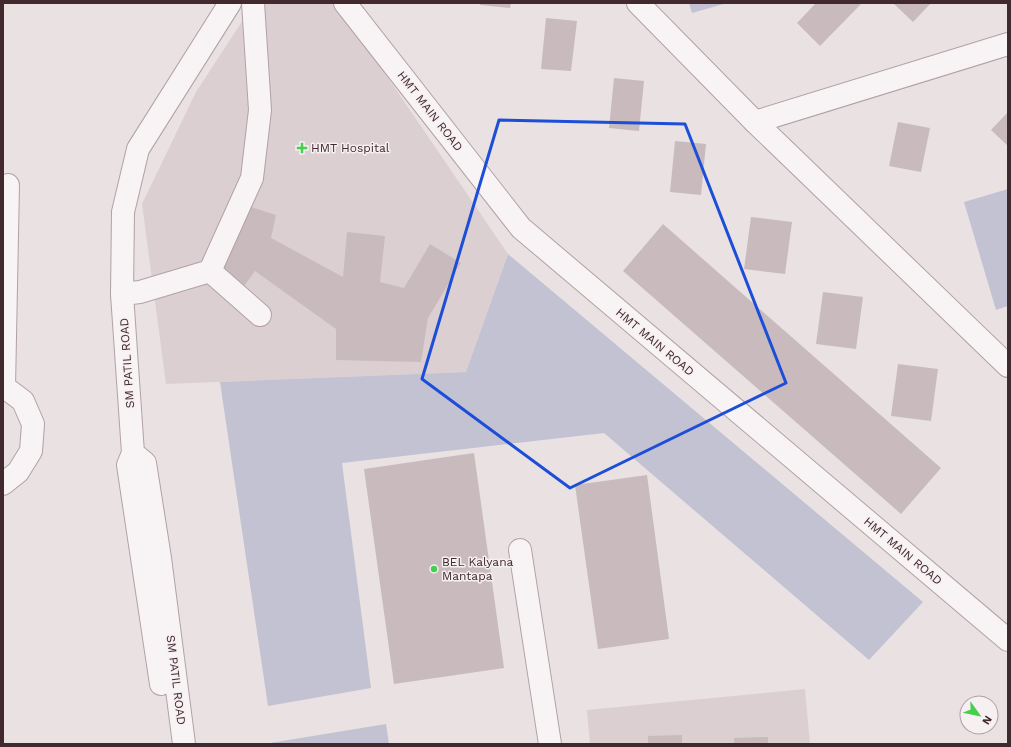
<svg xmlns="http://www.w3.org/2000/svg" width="1011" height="747" font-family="'Work Sans',sans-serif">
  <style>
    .built { fill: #dccfd1 }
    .green { fill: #c2c2d3 }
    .building { fill: #c9bbbd }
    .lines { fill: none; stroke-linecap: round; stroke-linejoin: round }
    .minor-casing { stroke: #b1a2a4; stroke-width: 24 }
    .minor { stroke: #f8f3f4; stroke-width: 22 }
    .marked { fill: none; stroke: #1d4ed8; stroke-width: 3; stroke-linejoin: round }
    .poi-dot { fill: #45cf4d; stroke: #f7f0f2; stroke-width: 1.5 }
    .labels { text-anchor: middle; stroke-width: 3; stroke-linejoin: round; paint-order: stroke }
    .street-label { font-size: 12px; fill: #41292d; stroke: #f7f0f2 }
    .poi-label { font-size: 12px; fill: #41292d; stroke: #f7f0f2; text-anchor: start }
  </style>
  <rect width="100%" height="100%" fill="#eae1e2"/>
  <g class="built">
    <path d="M254,3H337L508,254L466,372L166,384L142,204L196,92Z"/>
    <path d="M805,689L810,744H590L587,710Z"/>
  </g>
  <g class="green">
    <path d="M689,3H727L692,13Z"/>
    <path d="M1008,189V306L996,310L964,202Z"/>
    <path d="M508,254L923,602L869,660L604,433L342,463L371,688L268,706L220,382L466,372Z"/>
    <path d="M386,724L389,744H264Z"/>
  </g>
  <g class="building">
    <path d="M480,3H511L510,8L480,5Z"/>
    <path d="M816,3H862L820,46L797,23Z"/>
    <path d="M893,3H931L913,22Z"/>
    <path d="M546,18L577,21L571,71L541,69Z"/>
    <path d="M614,78L644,81L639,131L609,128Z"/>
    <path d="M1008,112V146L991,130Z"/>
    <path d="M898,122L930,128L921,172L889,166Z"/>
    <path d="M675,141L706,144L701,195L670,192Z"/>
    <path d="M251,207L276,215L271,238L343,277L347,232L385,236L380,282L404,288L430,244L461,263L428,318L421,362L336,360V329L255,271L242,289L217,267Z"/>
    <path d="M751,217L792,222L785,274L744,269Z"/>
    <path d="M663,224L941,468L901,514L623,271Z"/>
    <path d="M823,292L863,297L856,349L816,344Z"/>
    <path d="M898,364L938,369L931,421L891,416Z"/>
    <path d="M474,453L504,668L394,684L364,469Z"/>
    <path d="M647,475L669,639L598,649L575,485Z"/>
    <path d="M682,735V744H648V736Z"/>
    <path d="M768,737V744H734V738Z"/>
  </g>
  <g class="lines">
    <defs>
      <g id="minor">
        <path d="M253,3L260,110L252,178L210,271L260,315"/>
        <path d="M345,3L521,228L1008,640"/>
        <path d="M638,3L755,122L1008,366"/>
        <path d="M755,122L1008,44"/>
        <path d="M122,294L140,292L210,271"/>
        <path d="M3,386L23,401L33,424L31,451L18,472L3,484"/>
        <path d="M4,387L8,185"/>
        <path d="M133,453L128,465L161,684"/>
        <path d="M520,550L550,744"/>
        <path d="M184,744L160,558L145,463L133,453L122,294L123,212L138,149L230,3"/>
      </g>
    </defs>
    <use href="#minor" class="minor-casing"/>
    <use href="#minor" class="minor"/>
  </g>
  <path class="marked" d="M499,120L685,124L786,383L570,488L422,379Z"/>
  <g class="poi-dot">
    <path d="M300 142h4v4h4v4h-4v4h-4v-4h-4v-4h4z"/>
    <circle cx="434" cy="569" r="4"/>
  </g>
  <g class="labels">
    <g class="street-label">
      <text transform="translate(430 111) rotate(52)" y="4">HMT MAIN ROAD</text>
      <text transform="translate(655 342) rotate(40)" y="4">HMT MAIN ROAD</text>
      <text transform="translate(127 363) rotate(-94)" y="4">SM PATIL ROAD</text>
      <text transform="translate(903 551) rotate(40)" y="4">HMT MAIN ROAD</text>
      <text transform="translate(176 680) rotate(83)" y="4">SM PATIL ROAD</text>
    </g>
    <g class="poi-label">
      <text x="311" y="152">HMT Hospital</text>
      <text x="442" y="566">BEL Kalyana<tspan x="442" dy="14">Mantapa</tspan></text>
    </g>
  </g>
  <rect width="1011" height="747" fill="none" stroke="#41292d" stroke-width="8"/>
  <g transform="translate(979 715) rotate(123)"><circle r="19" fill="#f7f0f2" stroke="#aea0a3"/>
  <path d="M0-3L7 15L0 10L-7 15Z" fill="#45cf4d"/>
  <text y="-6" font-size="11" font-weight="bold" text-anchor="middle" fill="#41292d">N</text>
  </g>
</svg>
